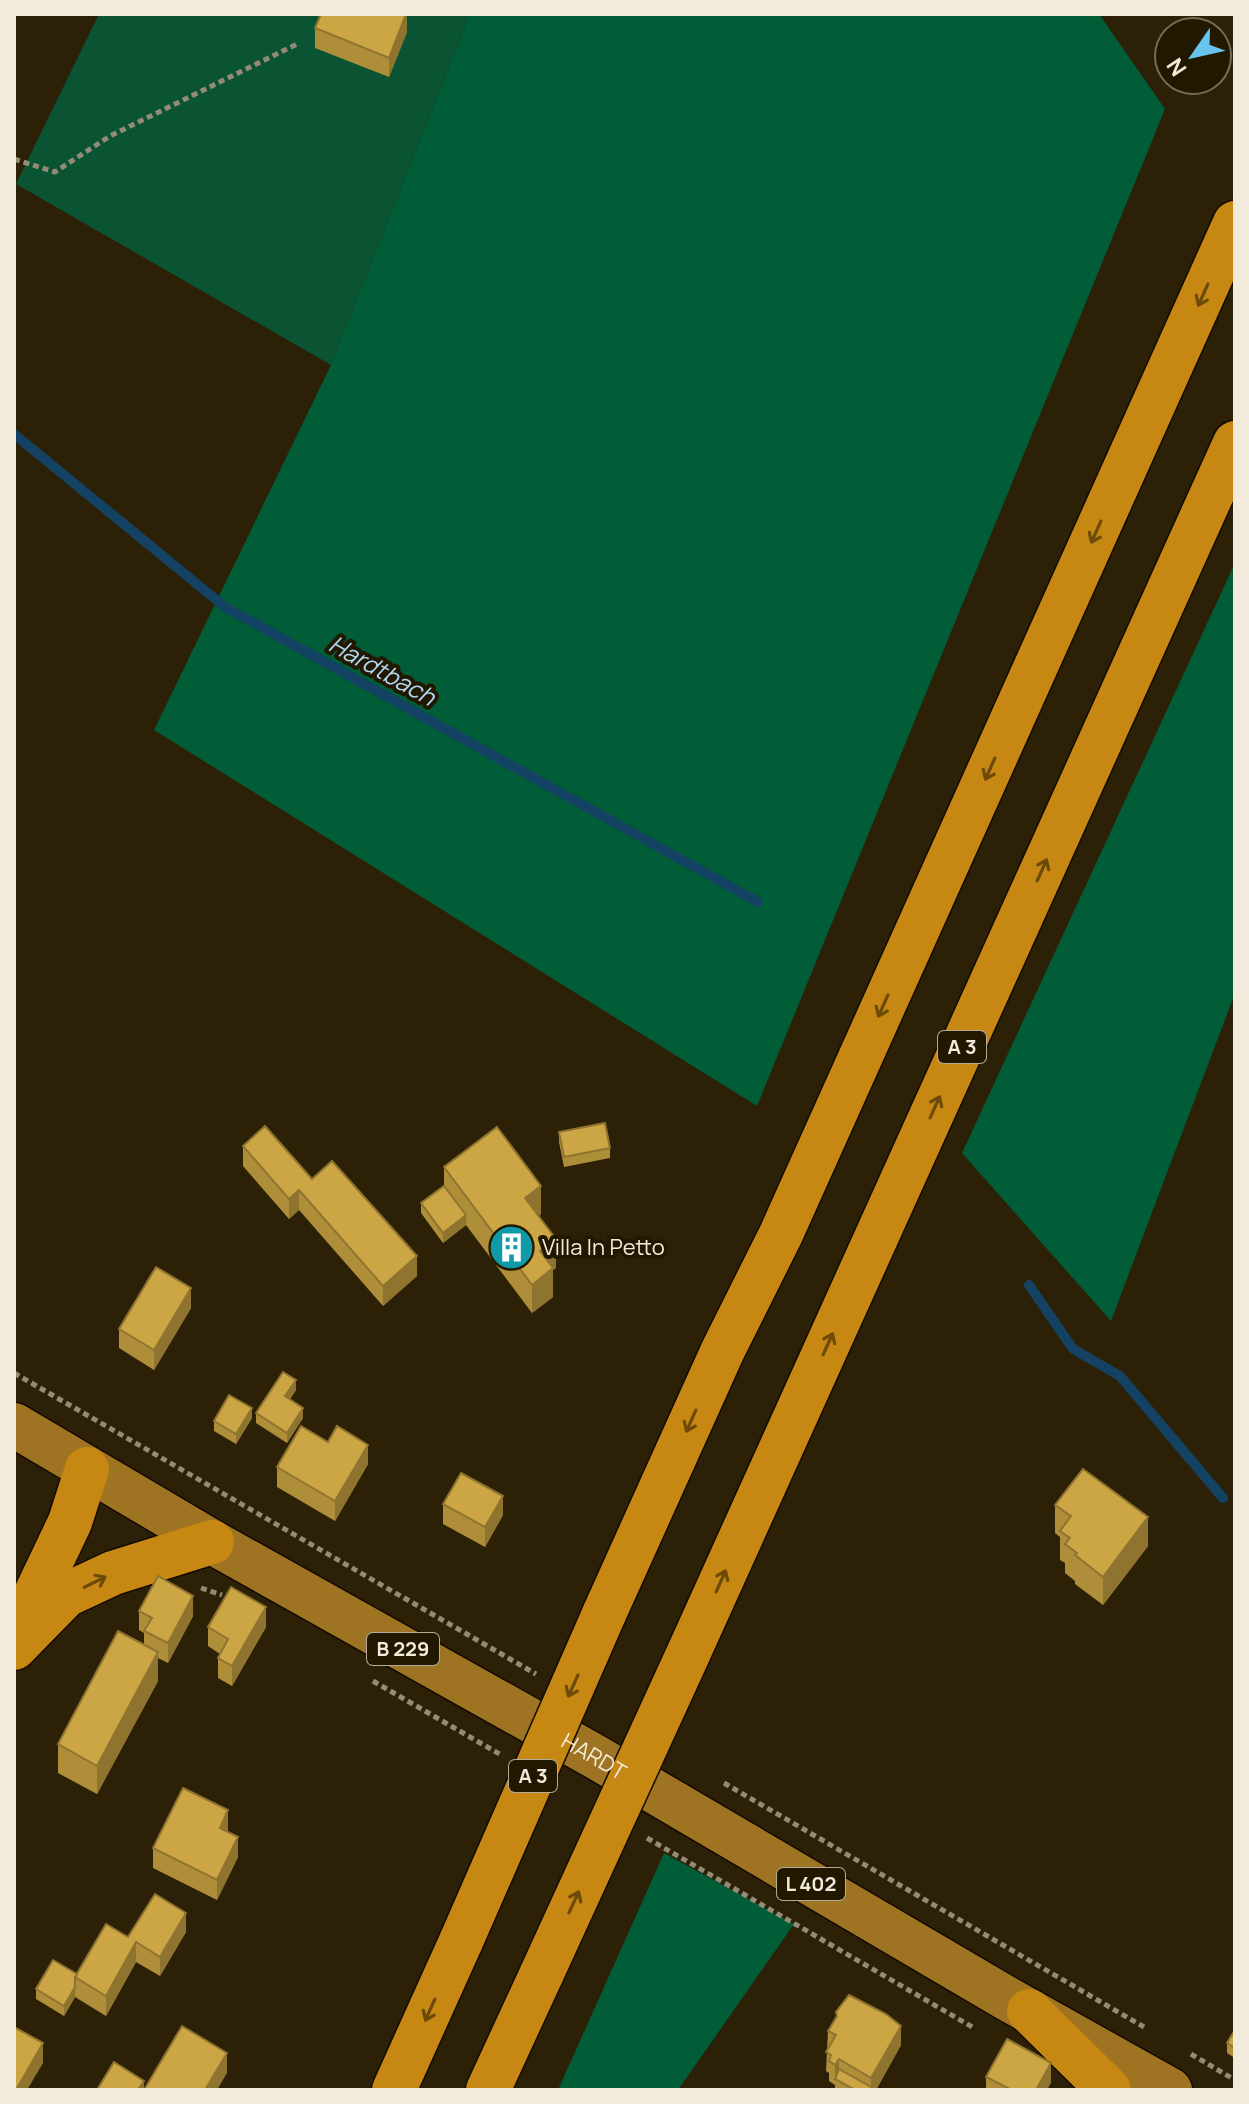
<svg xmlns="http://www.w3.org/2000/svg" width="1249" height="2104" font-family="Manrope,sans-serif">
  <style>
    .green { fill: #0a5333 }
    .forest { fill: #005d38 }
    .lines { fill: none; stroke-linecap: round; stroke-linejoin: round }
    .stream { stroke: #134262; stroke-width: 10 }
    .primary-casing { stroke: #140a00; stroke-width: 47 }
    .motorway-casing { stroke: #140a00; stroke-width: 47 }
    .path { stroke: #948b77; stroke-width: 5; stroke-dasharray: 6 4; stroke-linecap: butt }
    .primary { stroke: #9e7422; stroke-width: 44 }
    .motorway { stroke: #c68812; stroke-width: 44 }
    .motorway-bridge-casing { stroke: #140a00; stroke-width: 47; stroke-linecap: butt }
    .motorway-bridge { stroke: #c68812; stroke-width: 44 }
    .wall { fill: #af8e3a }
    .shaded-wall { fill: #8f7430 }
    .building { fill: #cca544; stroke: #8f7430; stroke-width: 2 }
    .oneway { stroke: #6c4a08 }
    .labels { text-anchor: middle; stroke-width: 8; stroke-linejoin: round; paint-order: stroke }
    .shield { fill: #221800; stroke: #b4ac9a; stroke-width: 2 }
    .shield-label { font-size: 20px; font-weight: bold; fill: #f2ebdc }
    .poi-label { font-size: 22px; fill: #f2ebdc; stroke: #221800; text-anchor: start }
    .street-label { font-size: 22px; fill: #f2ebdc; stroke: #221800 }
    .water-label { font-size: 24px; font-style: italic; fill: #aed6f5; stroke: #221800 }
  </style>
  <rect width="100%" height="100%" fill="#2c2107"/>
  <path class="green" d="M99,14H470L331,365L16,184Z"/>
  <g class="forest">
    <path d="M470,14H1099L1165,109L757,1106L154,730L331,365Z"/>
    <path d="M1235,563V993L1111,1321L962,1153Z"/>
    <path d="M664,1853L794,1924L678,2090H558Z"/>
  </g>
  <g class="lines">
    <g class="stream">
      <path d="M14,434L225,607L758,902"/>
      <path d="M1029,1285L1073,1349L1120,1376L1223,1498"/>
    </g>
    <defs>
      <g id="primary">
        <path id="s1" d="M14,1425L212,1542L594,1756L1006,1998L1170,2090"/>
      </g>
      <g id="motorway">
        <path d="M604,1614L723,1350L781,1234L1235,223"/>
        <path d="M21,1625L70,1522L87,1469"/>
        <path d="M14,1648L66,1595L113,1573L212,1542"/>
        <path d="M689,1652L1235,443"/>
        <path d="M1029,2011L1109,2090"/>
        <path d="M394,2090L462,1939"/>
        <path d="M488,2090L542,1973"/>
      </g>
    </defs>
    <use href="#primary" class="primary-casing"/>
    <use href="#motorway" class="motorway-casing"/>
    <g class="path">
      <path d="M14,159L55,172L110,136L297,44"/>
      <path d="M14,1373L536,1674"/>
      <path d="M201,1588L222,1595"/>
      <path d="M373,1681L503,1756"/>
      <path d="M724,1783L1144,2027"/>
      <path d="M647,1838L974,2028"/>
      <path d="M1191,2054L1235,2080"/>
    </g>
    <use href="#primary" class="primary"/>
    <use href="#motorway" class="motorway"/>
    <defs>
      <g id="motorway-bridge">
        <path d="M462,1939L604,1614"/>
        <path d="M542,1973L689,1652"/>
      </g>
    </defs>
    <use href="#motorway-bridge" class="motorway-bridge-casing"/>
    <use href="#motorway-bridge" class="motorway-bridge"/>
  </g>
  <g class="wall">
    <path d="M315,28L407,32L389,77L315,48Z"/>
    <path d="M559,1132L610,1148V1158L564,1167L559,1142Z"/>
    <path d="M243,1146L312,1179L417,1276L383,1306L299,1210L289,1219L243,1166Z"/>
    <path d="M444,1167L541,1214L539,1216L556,1268L553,1270V1297L532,1313L466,1225L443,1243L421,1213V1203L444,1186Z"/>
    <path d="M191,1308L154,1370L119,1348V1329Z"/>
    <path d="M296,1390L290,1399L303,1418L287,1443L256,1423V1413Z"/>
    <path d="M252,1418L236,1444L214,1431V1421Z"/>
    <path d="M368,1464L335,1521L277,1487V1467Z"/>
    <path d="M443,1504L503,1515L485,1547L443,1524Z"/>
    <path d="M1055,1505L1148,1546L1103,1605L1075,1584V1581L1065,1573V1563L1060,1560V1537L1055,1533Z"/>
    <path d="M139,1611L193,1616L168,1663L158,1658V1681L97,1794L58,1773V1744L144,1645V1633L139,1630Z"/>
    <path d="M208,1627H266L232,1686L218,1678V1658L220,1654L208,1646Z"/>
    <path d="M228,1830L227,1832L238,1857L217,1900L153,1868V1848Z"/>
    <path d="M186,1932L160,1976L136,1962L106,2016L75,1997L64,2016L36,1999V1989L77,1974L128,1937Z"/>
    <path d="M1235,2030V2058L1227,2053V2043Z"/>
    <path d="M828,2031L901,2045L876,2090H838L835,2089V2085L829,2081V2073L826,2071Z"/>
    <path d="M986,2077L1051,2082L1047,2090H986Z"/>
  </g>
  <g class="shaded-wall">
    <path d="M407,14V32L389,77V58Z"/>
    <path d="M541,1186V1214L525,1226V1198Z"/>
    <path d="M299,1190V1210L289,1219V1199Z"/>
    <path d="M466,1215V1225L443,1243V1233Z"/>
    <path d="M556,1239V1268L553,1270V1297L532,1313V1285L540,1251Z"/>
    <path d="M417,1256V1276L383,1306V1286Z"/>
    <path d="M191,1288V1308L154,1370V1350Z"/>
    <path d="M296,1380V1390L285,1406V1396Z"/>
    <path d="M252,1408V1418L236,1444V1434Z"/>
    <path d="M303,1408V1418L287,1443V1433Z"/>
    <path d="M368,1445V1464L335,1521V1501Z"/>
    <path d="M503,1496V1515L485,1547V1527Z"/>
    <path d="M1148,1517V1546L1103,1605V1577Z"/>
    <path d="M193,1596V1616L168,1663V1643Z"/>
    <path d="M266,1607V1627L232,1686V1666Z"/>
    <path d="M158,1652V1681L97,1794V1766Z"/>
    <path d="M228,1810V1830L220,1847V1828Z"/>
    <path d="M238,1837V1857L217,1900V1880Z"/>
    <path d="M186,1913V1932L160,1976V1957Z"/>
    <path d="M136,1942V1962L106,2016V1996Z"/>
    <path d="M75,1987V1997L64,2016V2006Z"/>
    <path d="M901,2026V2045L876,2090H871V2078Z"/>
    <path d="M43,2043V2063L27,2090H16Z"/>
    <path d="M227,2053V2073L217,2090H205Z"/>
    <path d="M839,2059V2079H835V2065Z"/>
    <path d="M1051,2063V2082L1047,2090H1036Z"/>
    <path d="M144,2081V2090H138Z"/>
  </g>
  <g class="building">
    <path d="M321,14H406L389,58L315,28Z"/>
    <path d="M605,1123L610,1148L564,1157L559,1132Z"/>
    <path d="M265,1126L312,1179L332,1161L417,1256L383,1286L299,1190L289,1199L243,1146Z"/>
    <path d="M497,1127L541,1186L525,1198L556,1239L540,1251L553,1268L532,1285L444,1167Z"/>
    <path d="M444,1186L466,1215L443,1233L421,1203Z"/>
    <path d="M156,1267L191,1288L154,1350L119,1329Z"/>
    <path d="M283,1372L296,1380L285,1396L303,1408L287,1433L256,1413Z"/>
    <path d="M229,1395L252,1408L236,1434L214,1421Z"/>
    <path d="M301,1426L328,1442L337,1426L368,1445L335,1501L277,1467Z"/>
    <path d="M1083,1469L1148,1517L1103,1577L1075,1555L1077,1553L1065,1544L1070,1538L1060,1531L1071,1516L1055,1505Z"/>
    <path d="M461,1473L503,1496L485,1527L443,1504Z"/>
    <path d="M158,1576L193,1596L168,1643L144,1631L152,1618L139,1611Z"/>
    <path d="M231,1587L266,1607L232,1666L218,1658L228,1639L208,1627Z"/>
    <path d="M118,1631L158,1652L97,1766L58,1744Z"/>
    <path d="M183,1788L228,1810L220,1828L238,1837L217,1880L153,1848Z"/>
    <path d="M155,1894L186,1913L160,1957L136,1942L106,1996L75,1977L106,1924L128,1937Z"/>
    <path d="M53,1960L77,1974L75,1977V1987L64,2006L36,1989Z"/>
    <path d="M849,1995L886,2014L901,2026L871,2078L839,2059L835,2065L829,2061L831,2055L826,2052L836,2035L828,2031L837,2016L836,2012Z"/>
    <path d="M182,2026L227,2053L205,2090H144Z"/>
    <path d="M14,2027L43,2043L16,2090H14Z"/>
    <path d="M1235,2030V2048L1227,2043Z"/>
    <path d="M1007,2039L1051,2063L1036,2090H1007L1008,2088L986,2077Z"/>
    <path d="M114,2062L144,2081L138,2090H97Z"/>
    <path d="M839,2069L871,2087L870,2090H855L835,2079Z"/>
  </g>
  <defs><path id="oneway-shaft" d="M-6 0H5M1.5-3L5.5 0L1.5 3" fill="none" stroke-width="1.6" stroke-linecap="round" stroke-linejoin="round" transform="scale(2)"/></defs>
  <g class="oneway">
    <use href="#oneway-shaft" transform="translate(1203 295) rotate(114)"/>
    <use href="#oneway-shaft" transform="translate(1096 532) rotate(114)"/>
    <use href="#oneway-shaft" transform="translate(990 769) rotate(114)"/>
    <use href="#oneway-shaft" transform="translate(1042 870) rotate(-66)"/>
    <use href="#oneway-shaft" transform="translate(883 1006) rotate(114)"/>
    <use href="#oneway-shaft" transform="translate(935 1107) rotate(-66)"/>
    <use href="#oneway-shaft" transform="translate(828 1344) rotate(-66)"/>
    <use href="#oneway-shaft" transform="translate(691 1421) rotate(114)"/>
    <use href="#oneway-shaft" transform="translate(721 1581) rotate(-66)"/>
    <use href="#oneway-shaft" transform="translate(95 1582) rotate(-26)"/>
    <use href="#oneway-shaft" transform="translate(573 1686) rotate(114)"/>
    <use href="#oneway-shaft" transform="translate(574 1902) rotate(-65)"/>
    <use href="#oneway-shaft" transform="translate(430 2010) rotate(114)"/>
  </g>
  <defs>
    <symbol id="building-disc" viewBox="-11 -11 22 22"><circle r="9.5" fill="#0f9aa8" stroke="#221800"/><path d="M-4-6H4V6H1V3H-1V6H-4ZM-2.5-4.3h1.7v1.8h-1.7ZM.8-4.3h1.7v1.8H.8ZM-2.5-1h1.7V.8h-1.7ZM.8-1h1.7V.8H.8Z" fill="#fff"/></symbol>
  </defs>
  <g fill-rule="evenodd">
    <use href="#building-disc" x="486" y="1222" width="51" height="51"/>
  </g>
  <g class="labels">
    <g class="shield">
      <rect x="938" y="1031" width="48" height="32" rx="6"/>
      <rect x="367" y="1633" width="72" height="32" rx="6"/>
      <rect x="509" y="1760" width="48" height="32" rx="6"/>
      <rect x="777" y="1868" width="68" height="32" rx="6"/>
    </g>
    <g class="shield-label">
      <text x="962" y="1054">A 3</text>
      <text x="403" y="1656">B 229</text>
      <text x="533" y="1783">A 3</text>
      <text x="811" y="1891">L 402</text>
    </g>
    <g class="poi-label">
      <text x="542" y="1255">Villa In Petto</text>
    </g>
    <g class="street-label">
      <text dy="8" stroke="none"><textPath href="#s1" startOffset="668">HARDT</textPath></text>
    </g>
    <g class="water-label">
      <text transform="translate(382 671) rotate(29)" y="8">Hardtbach</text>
    </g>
  </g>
  <rect width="1249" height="2104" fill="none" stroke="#f2ebdc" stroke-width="32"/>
  <g transform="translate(1193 56) rotate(236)"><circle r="38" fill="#221800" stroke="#756c58" stroke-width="2"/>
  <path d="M0-6L14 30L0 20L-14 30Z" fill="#67c4ef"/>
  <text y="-12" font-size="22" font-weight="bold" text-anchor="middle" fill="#f2ebdc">N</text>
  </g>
</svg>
